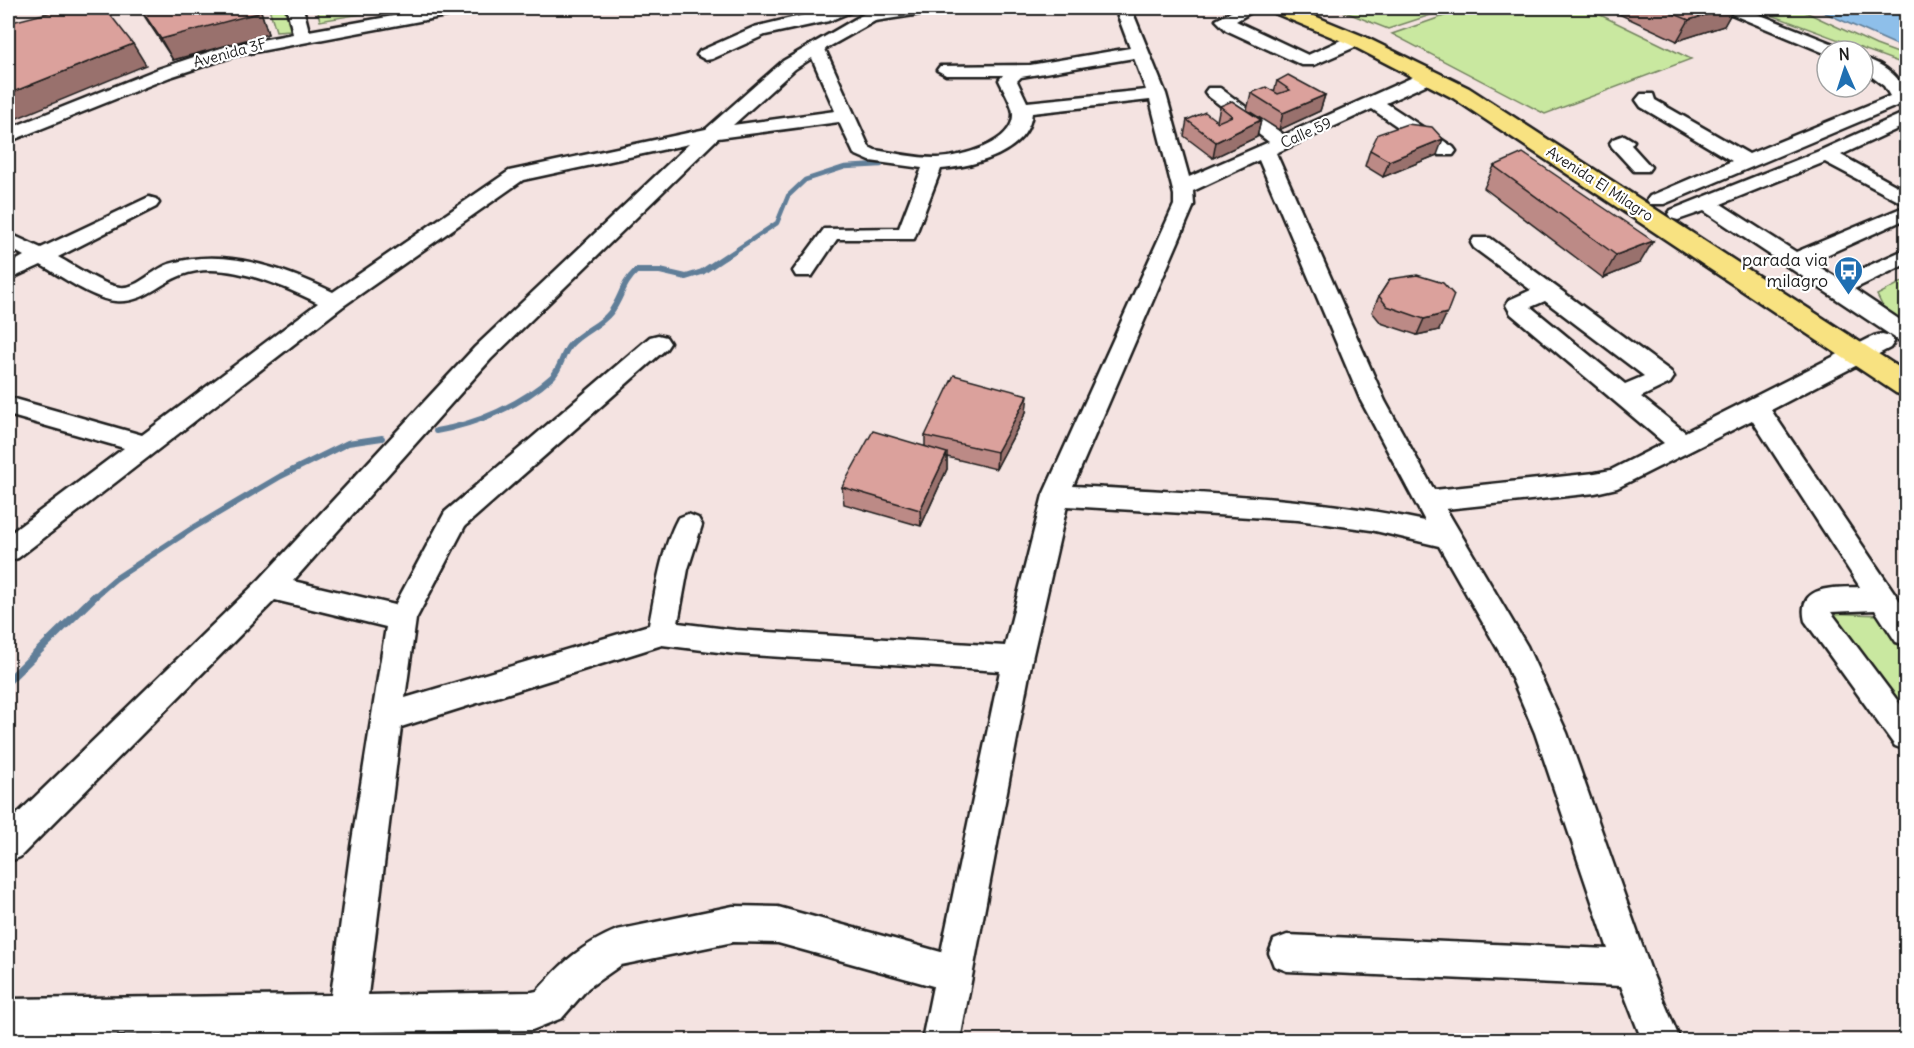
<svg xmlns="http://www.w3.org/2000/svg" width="1914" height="1048" font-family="Delius,sans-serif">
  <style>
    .green { fill: #c9e8a0; stroke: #72825e; stroke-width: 1.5 }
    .water { fill: #8ebfea; stroke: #607e98; stroke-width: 1.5 }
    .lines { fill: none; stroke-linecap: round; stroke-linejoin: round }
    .stream-far2 { stroke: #607e98; stroke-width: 4.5 }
    .stream-far1 { stroke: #607e98; stroke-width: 6 }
    .stream { stroke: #607e98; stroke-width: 8 }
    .minor-casing { stroke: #1c1c1c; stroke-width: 5 }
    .major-casing { stroke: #1c1c1c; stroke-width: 5 }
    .minor { fill: #fff; fill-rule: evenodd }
    .major { fill: #f8e281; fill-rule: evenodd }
    .wall { fill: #bc8a86; stroke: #1c1c1c; stroke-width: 1.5 }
    .shaded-wall { fill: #99716d; stroke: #1c1c1c; stroke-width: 1.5 }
    .building { fill: #dba19c; stroke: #1c1c1c; stroke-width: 1.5 }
    .labels { text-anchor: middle; stroke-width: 4.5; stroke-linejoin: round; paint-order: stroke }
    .far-street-label { font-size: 15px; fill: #1c1c1c; stroke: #fff }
    .poi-label { font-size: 18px; fill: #1c1c1c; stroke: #fff; text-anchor: end }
  </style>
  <rect width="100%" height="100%" fill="#f4e3e1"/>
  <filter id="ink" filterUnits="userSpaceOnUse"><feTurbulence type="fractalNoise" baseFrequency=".0167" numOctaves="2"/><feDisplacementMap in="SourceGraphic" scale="12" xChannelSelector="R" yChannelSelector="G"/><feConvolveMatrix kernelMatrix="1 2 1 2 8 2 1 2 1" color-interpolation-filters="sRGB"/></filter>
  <g filter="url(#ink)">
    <g class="green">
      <path d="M269,8H284L292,30L276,31Z"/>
      <path d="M317,8H366L367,13L320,21Z"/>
      <path d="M1335,8H1452L1388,29Z"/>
      <path d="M1467,8H1586L1691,59L1545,114L1392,34Z"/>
      <path d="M1738,8H1797L1876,45L1906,56V65L1769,14L1761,17Z"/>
      <path d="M1906,280V322L1884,309L1877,295Z"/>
      <path d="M1825,613L1881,615L1906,656V716Z"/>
      <path d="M8,1038L469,1039L8,1040Z"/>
    </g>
    <path class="water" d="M1814,8H1906V49Z"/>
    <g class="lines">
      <path class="stream-far2" d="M724,258L777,223L788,196L805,180L845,167L881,165"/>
      <g class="stream-far1">
        <path d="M436,431C477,424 521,405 552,377C561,369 562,354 570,345C581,332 600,326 610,313C622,298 621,285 636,271H660L686,277L702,272L726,256"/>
        <path d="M93,598L115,579L193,528L281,476L348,443L382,438"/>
      </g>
      <path class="stream" d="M8,681L95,596"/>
      <defs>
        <g id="minor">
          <path d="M90,8H114L112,11L8,41V31Z"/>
          <path d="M287,8H303L309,31L438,8H470L462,13L234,56L170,77L8,142V129L158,69L224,47L293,34Z"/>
          <path d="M833,8H855L853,11L829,21L765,35L712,59L706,60L697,55L700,51L754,27Z"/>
          <path d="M874,8H935L927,13L875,21L825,49L869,147L875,150C894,153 915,158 935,158C958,158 1014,144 1013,114C1013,105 1003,89 999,80L1003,75H946L937,70L940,66L1030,65L1130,48L1115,8H1131L1166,94L1189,177L1269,142L1208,96L1205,92L1208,88H1220L1284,135L1422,73H1434L1437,77L1434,81L1386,103L1453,147L1456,151L1453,155H1439L1372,109L1276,153L1385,401L1434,490L1595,473L1611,470L1664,443L1511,314L1506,305L1509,300L1531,290L1474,248L1471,243L1474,238H1490L1670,371L1674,377L1670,383L1641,397L1685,432L1874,336L1882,334L1890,336L1894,342L1890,348L1771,410L1906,610V645L1896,642L1875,610L1831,612L1906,712V750L1895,746L1805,621C1796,584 1835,588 1860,587L1752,420L1617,488L1595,493L1446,509L1527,646L1567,733L1650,968L1680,1040H1642L1621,986L1287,971L1274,966L1269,953L1274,940L1287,935L1608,949L1535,733L1504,660L1439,546L1371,530L1298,520L1067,506L1032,659L960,1040H922L933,986L778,943L733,942L621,965L588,988L562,1018L532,1030L8,1036V999L331,995L351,847L386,627L275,600L20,857L8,862V823L260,579L475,347L689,144L523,180L342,307L18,558L8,561V535L124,448L8,415V397L142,435L318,303C282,285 222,259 182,275C158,284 143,304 115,301C93,299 61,276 41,265L8,280V265L24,256L8,247V233L41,248L149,197L156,199L159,203L156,207L58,257C73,265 104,286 120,287C138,289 152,270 169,264C224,247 283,268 333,292L509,171L706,129L783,61ZM812,58L835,111L733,125L795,69ZM1134,58L1146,90L1027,102L1017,81L1021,77ZM1150,100L1174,195V205L1043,495L1005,646L735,630L678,623L688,569L702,525L698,518L688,514L678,518C661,550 656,589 649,625L405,698L416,619L465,526L666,349L670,343L666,337L658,335L650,337L445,512L395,605L293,581L491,359L718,138L839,122L854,154L870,161L922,168L899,228L824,229L793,271L796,276H812L837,239H914L941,169C975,166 1028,153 1032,113ZM1259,160L1361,401L1425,521C1309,496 1191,493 1073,486L1194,205L1193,191ZM1545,301L1644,376L1625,384L1531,307ZM662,645L735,654L1000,671L941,952L778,907L733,906L617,930C581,945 563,962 537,991L532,992L368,995L401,727Z"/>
          <path d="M1238,8H1258L1236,21L1238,22L1308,55L1350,36H1362L1365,40L1362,44L1314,65H1302L1226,30L1216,20Z"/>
          <path d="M1722,8H1743L1841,47L1844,51H1827V54L1724,11Z"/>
          <path d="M1863,58C1883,63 1907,80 1906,102L1664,204H1650L1647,200L1650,196L1732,161L1641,107L1636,100L1641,94H1653L1655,100L1749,154L1890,96L1884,86L1863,70Z"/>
          <path d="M1906,112V125L1841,155L1906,191V205L1825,162L1721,204L1796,252L1906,206V219L1811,262L1839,279L1906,249V264L1854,289L1906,324V343L1898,340L1704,211L1678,220L1671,218L1668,214L1671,210L1819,151Z"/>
          <path d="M1624,135L1634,141L1631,145L1651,167L1648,171H1634L1612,147L1610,143L1613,139Z"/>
        </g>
        <path id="major" d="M1269,8H1295L1363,36L1469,88L1906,372V396L1896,393L1453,98L1349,44L1272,12Z"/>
      </defs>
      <use href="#minor" class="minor-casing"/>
      <use href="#major" class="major-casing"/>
      <use href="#minor" class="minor"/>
      <use href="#major" class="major"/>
    </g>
    <g class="wall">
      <path d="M139,8H260L268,34L173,60Z"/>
      <path d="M1606,8H1734L1724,26L1677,41Z"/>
      <path d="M1277,81L1325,95L1320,111L1279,130L1247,110L1251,93L1274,92Z"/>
      <path d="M1220,106L1261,120L1257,137L1213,158L1184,136L1187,120L1217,121Z"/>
      <path d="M1370,150L1437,155L1383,177L1365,166Z"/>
      <path d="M1494,166L1640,263L1603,278L1484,188Z"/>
      <path d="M1390,279L1439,330L1417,335L1381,323L1372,312L1379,296Z"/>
      <path d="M1026,412L996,469L947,457V469L921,526L844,504L842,487L925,446V436Z"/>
    </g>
    <g class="shaded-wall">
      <path d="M256,8H260L268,34L173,60L161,39Z"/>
      <path d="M1728,8H1734L1724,26L1677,41L1689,20Z"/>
      <path d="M133,44L146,65L8,122V94Z"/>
      <path d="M1325,95L1320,111L1279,130L1283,113Z"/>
      <path d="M1261,120L1257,137L1213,158L1216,142Z"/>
      <path d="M1443,139L1437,155L1383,177L1389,161Z"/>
      <path d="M1653,241L1640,263L1603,278L1616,255Z"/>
      <path d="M1447,313L1439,330L1417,335L1424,319Z"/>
      <path d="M1028,395L1026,412L996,469L997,452Z"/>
      <path d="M947,453V469L921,526L920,510Z"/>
    </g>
    <g class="building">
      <path d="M67,8H105L133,44L8,94V23Z"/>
      <path d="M140,8H256L258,13L161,39Z"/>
      <path d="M1660,8H1728L1689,20Z"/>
      <path d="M1288,75L1325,95L1283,113L1251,93L1266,87L1278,94L1290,90L1277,81Z"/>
      <path d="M1232,101L1261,120L1216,142L1187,120L1205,112L1218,122L1232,116L1220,106Z"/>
      <path d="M1407,124L1432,127L1443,139L1389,161L1370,150L1378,134Z"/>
      <path d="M1523,153L1653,241L1616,255L1494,166Z"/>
      <path d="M1417,275L1443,283L1454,295L1447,313L1424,319L1387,306L1379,296L1390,279Z"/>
      <path d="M954,375L1028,395L997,452L925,436Z"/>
      <path d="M873,431L947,453L920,510L842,487Z"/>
    </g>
  </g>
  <defs>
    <symbol id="bus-pin" viewBox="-11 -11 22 30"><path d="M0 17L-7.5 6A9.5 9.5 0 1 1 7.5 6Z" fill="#1f6fb2" stroke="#fff"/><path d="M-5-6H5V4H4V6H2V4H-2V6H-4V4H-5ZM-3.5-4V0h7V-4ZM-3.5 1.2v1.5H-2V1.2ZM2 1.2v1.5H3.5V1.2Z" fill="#fff"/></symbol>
  </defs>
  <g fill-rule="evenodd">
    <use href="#bus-pin" x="1832" y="254" width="33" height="45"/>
  </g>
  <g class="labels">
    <g class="far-street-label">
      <text transform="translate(230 53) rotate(-15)" y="5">Avenida 3F</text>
      <text transform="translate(1306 133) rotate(-24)" y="5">Calle 59</text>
      <text transform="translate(1600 184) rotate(33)" y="5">Avenida El Milagro</text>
    </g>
    <g class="poi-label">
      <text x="1828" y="266">parada via<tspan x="1828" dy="21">milagro</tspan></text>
    </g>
  </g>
  <rect width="1914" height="1048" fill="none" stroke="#fff" stroke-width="30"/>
  <rect x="15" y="15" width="1884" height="1018" fill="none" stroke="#1c1c1c" stroke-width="2" filter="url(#ink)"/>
  <g transform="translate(1845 69) rotate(357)"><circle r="28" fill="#ffffff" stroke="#a4a4a4" stroke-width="1.5"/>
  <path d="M0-4.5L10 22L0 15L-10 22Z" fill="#1f6fb2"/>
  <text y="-9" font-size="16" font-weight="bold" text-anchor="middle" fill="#1c1c1c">N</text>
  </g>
</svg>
